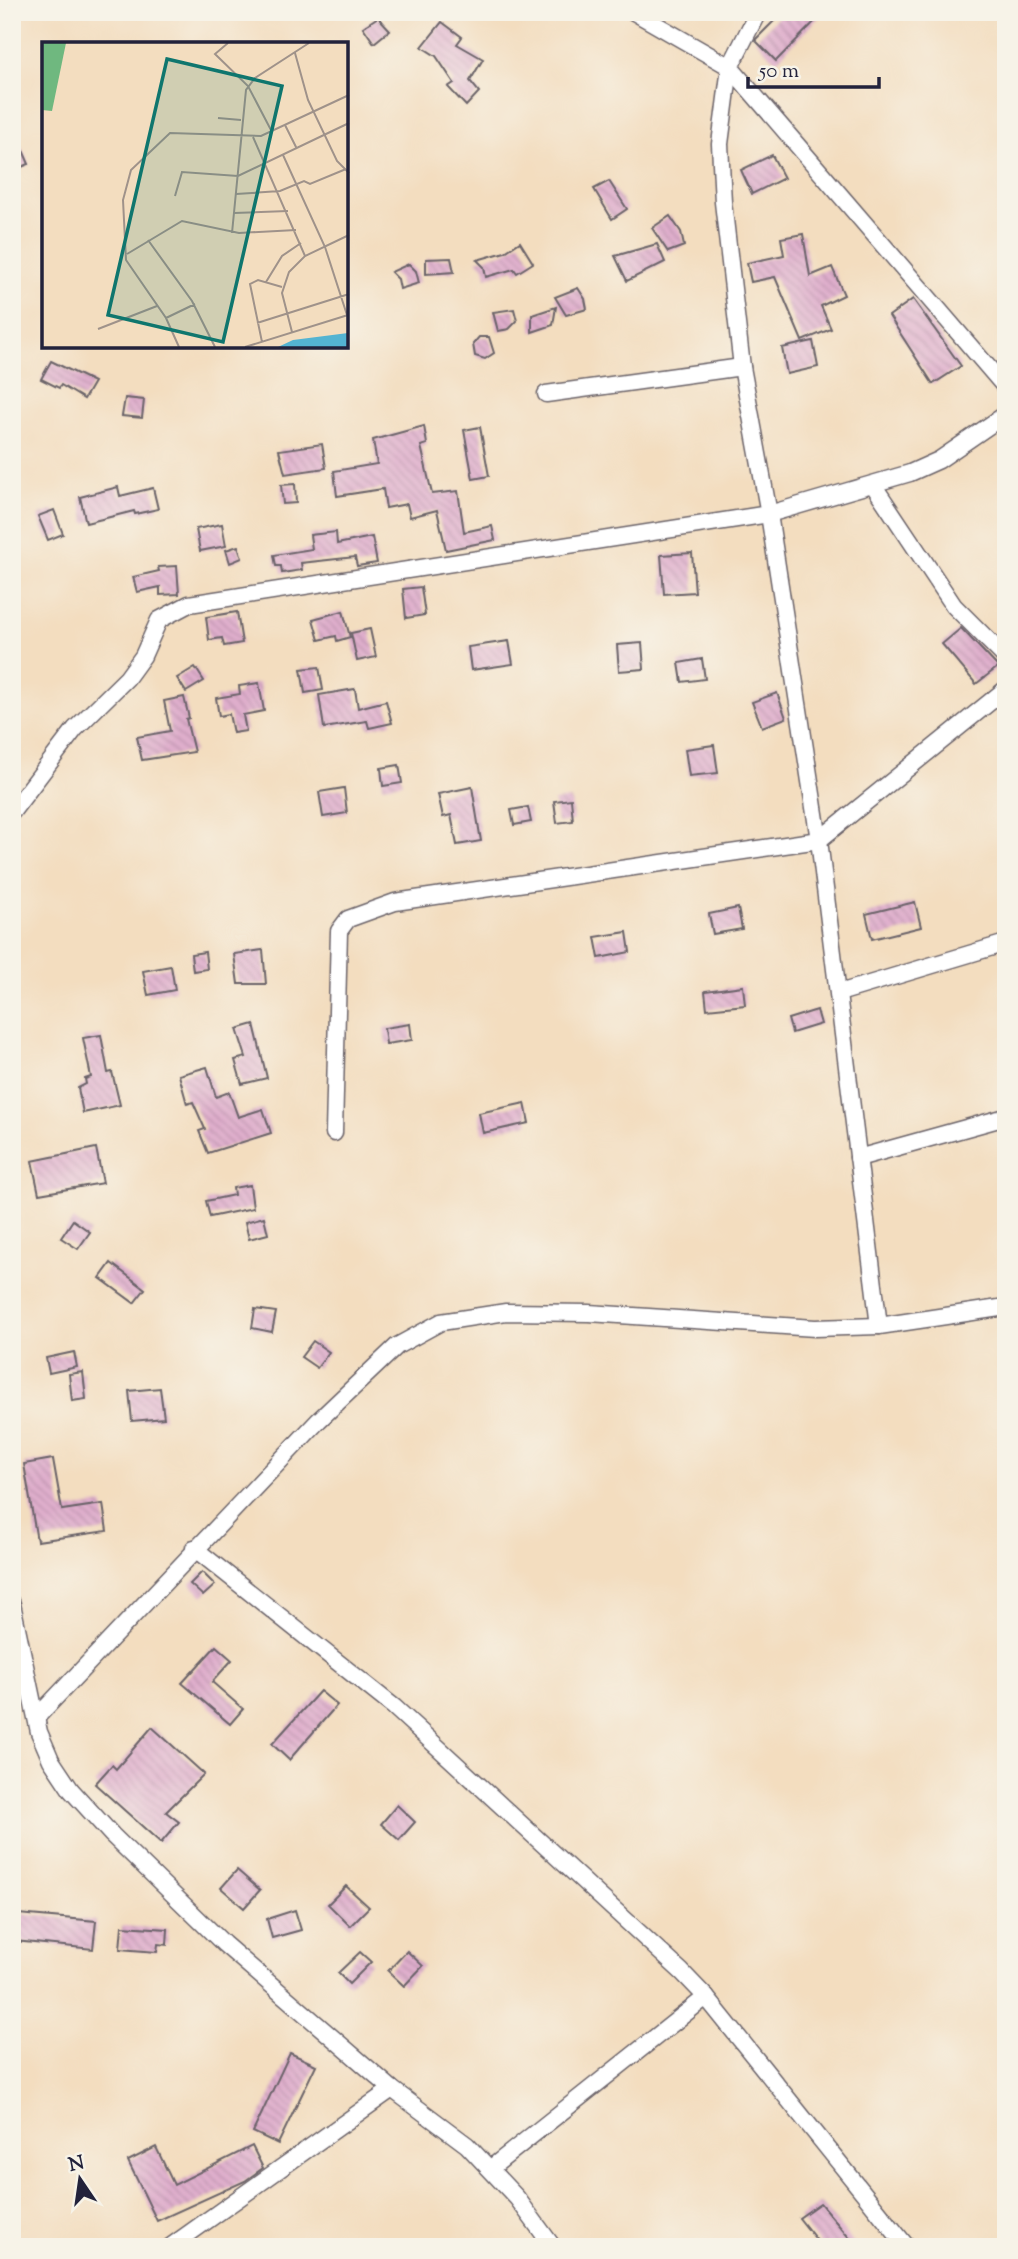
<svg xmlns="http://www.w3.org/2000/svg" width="1018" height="2259" viewBox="0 0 1018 2259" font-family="'Sorts Mill Goudy',serif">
	<defs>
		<pattern id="building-back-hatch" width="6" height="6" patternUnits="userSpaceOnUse" patternTransform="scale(1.75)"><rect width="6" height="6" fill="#dfaecc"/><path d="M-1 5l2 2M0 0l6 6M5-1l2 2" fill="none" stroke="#bf95b0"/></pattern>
	</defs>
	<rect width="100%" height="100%" fill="#f7f3e8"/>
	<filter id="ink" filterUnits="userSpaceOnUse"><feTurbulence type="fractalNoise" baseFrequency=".0143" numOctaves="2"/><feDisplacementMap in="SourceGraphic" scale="14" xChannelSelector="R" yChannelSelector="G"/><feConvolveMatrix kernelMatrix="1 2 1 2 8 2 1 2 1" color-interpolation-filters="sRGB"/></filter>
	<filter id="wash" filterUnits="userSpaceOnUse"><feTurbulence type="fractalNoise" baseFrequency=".00686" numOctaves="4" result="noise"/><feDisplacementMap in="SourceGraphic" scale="28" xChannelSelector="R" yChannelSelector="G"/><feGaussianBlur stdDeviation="1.57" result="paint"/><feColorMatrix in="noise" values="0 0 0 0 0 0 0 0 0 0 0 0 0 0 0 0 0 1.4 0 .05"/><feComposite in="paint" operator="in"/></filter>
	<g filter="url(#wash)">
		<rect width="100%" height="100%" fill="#f3ddbf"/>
		<g id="blocks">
			<g fill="url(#building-back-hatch)">
				<polygon points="783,12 824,12 776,61 755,40"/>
				<polygon points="378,17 390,30 374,43 363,27"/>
				<polygon points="442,22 462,37 457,44 483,59 470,81 479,92 466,106 448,87 454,83 436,56 422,47"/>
				<polygon points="12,125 29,164 12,171"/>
				<polygon points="772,155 784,178 752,194 741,170"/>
				<polygon points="609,181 627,209 612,219 594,189"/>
				<polygon points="670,216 681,232 684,246 668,252 652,228"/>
				<polygon points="803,234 810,276 832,267 844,295 821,306 831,329 802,341 775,277 751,282 747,263 784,255 781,238"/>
				<polygon points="520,242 533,263 517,273 514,269 486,277 484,267 477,260 505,252"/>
				<polygon points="657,244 665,262 627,281 615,256"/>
				<polygon points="451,258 454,272 426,274 426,259"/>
				<polygon points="409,264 416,271 419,283 400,289 398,279 391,272"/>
				<polygon points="578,288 585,299 587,309 566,315 555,297"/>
				<polygon points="913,299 961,366 933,384 889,316"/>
				<polygon points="556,307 553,325 532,332 532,315"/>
				<polygon points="514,309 517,321 509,329 498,331 493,312"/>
				<polygon points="479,337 489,337 494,353 485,359 475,356 473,344"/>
				<polygon points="813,341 818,367 787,374 782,348"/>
				<polygon points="51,361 94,382 84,399 61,385 59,388 41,379"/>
				<polygon points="125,398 144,400 142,418 122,416"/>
				<polygon points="424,426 427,444 421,446 432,494 458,491 464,532 492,526 495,540 446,550 437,510 410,517 407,504 386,508 383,489 337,496 334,471 377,464 373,440"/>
				<polygon points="480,427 489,476 473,479 464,430"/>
				<polygon points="322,444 326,468 285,474 279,450"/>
				<polygon points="295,484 296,503 283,504 281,485"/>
				<polygon points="118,487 120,496 153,488 158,509 135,514 134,511 86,523 80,497"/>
				<polygon points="54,510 63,534 48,540 38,516"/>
				<polygon points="222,524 226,546 200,551 196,529"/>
				<polygon points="336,532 337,544 372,537 377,563 357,566 355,557 301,563 302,570 282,573 281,566 276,566 274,555 312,549 310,535"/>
				<polygon points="238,546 242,558 230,563 226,550"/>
				<polygon points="692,553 695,592 664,594 661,555"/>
				<polygon points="177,566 179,594 160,595 160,587 137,592 133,577 159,571 158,567"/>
				<polygon points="421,587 425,615 406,618 403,589"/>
				<polygon points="343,611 350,637 337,641 336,636 319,640 313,619"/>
				<polygon points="237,612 242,643 224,646 222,638 209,640 206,617"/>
				<polygon points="961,628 998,667 976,684 942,644"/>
				<polygon points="370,629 376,657 357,661 351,633"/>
				<polygon points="509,641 513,664 471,670 468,647"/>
				<polygon points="642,643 644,669 619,671 617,645"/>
				<polygon points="702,659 705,679 682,682 679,663"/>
				<polygon points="195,667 204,681 186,692 177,678"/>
				<polygon points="319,667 323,690 305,693 301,669"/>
				<polygon points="259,683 264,711 243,715 246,731 233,733 229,714 219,716 216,698 240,694 239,686"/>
				<polygon points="355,689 358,708 386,701 392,723 369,728 367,721 324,728 319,695"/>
				<polygon points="777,693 786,718 762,727 752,702"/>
				<polygon points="184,697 189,718 186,719 194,752 142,760 137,737 170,731 164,701"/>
				<polygon points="714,745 718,773 689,776 685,749"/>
				<polygon points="399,765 402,783 383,786 381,768"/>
				<polygon points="472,787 481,841 457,845 451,815 443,817 438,794"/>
				<polygon points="344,788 347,813 323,817 319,792"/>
				<polygon points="571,799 573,821 557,823 554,801"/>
				<polygon points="528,807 531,822 514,825 511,810"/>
				<polygon points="915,902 921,927 872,939 866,914"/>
				<polygon points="738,908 742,929 713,934 709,914"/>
				<polygon points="627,932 630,952 599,958 595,937"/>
				<polygon points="263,950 266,984 238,984 234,954"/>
				<polygon points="205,952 207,969 193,971 191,954"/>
				<polygon points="171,966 175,990 148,995 143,971"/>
				<polygon points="743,986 745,1005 707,1009 705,991"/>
				<polygon points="817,1010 821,1024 792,1033 788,1019"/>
				<polygon points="254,1024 267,1078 242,1084 235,1060 246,1057 237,1029"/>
				<polygon points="410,1024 412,1040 386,1044 384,1028"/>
				<polygon points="101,1035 108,1073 112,1072 120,1105 83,1113 78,1088 86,1084 85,1079 91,1077 83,1038"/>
				<polygon points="207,1067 216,1097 229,1092 238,1117 263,1109 271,1133 208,1153 199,1131 205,1129 193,1102 187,1104 179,1075"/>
				<polygon points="525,1103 529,1123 483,1133 479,1113"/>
				<polygon points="96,1148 103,1183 39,1194 32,1161"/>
				<polygon points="250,1185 253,1208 210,1217 206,1201 234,1195 233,1188"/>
				<polygon points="264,1217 268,1234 249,1239 245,1222"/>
				<polygon points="73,1220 90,1232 78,1249 61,1238"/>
				<polygon points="111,1263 145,1289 134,1303 100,1278"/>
				<polygon points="255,1309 276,1312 272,1332 252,1328"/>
				<polygon points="313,1341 329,1352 317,1368 301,1357"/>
				<polygon points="74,1352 77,1367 49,1373 46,1358"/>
				<polygon points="83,1372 86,1399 72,1401 69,1374"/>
				<polygon points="160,1388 164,1418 132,1421 129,1391"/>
				<polygon points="53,1459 62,1510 103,1504 107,1531 37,1541 24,1464"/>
				<polygon points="202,1572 215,1585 203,1596 190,1584"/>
				<polygon points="216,1646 232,1660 212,1682 243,1709 230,1724 182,1683"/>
				<polygon points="320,1691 337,1705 289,1760 272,1744"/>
				<polygon points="152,1727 204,1774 166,1812 179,1822 161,1843 95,1784 112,1765 116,1769"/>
				<polygon points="397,1805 415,1822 399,1840 381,1824"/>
				<polygon points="237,1870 260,1890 244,1908 221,1888"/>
				<polygon points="346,1886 369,1907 350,1926 328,1904"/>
				<polygon points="295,1910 301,1930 272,1938 267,1919"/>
				<polygon points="18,1914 96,1921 93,1949 15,1941"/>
				<polygon points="122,1926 168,1929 167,1945 158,1944 157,1952 120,1949"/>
				<polygon points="407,1951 423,1966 404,1986 388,1971"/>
				<polygon points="360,1952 371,1962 349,1984 338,1973"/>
				<polygon points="290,2053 316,2065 278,2144 253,2132"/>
				<polygon points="252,2146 263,2168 245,2181 157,2221 128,2161 156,2147 174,2185"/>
				<polygon points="820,2203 857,2247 822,2247 799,2218"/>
			</g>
		</g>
	</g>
	<g filter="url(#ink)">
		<use href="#blocks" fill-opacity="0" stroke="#6b6369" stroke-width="2"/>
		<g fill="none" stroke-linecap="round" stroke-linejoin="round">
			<g stroke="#6b6369" stroke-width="19">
				<g id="street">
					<polyline points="634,12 730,67 1006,388"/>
					<polyline points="758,12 730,67 720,144 723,202 742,367 769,514 819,840 879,1326"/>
					<polyline points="546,394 742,367"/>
					<polyline points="874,486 954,606 1006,658"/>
					<polyline points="12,812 75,729 127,678 143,656 159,620 189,604 769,514 910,473 939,460 1006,414"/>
					<polyline points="839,993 1006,943"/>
					<polyline points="334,1133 339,931 348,919 395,902 819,840 1006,689"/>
					<polyline points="858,1158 1006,1117"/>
					<polyline points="194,1548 394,1707 682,1972 706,1997 907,2247"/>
					<polyline points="12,1604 39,1732 51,1760 71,1790 112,1835 224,1944 392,2089 467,2145 517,2198 553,2247"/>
					<polyline points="37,1717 319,1420 397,1346 441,1322 506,1312 589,1313 815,1328 879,1326 1006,1307"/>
					<polyline points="491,2168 706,1997"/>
					<polyline points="170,2247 392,2089"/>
				</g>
			</g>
			<use href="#street" stroke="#fff" stroke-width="16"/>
		</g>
	</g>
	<g transform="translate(42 42)">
		<rect width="306" height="306" fill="#f3ddbf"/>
		<path d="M0,1H24L10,69L0,68Z" fill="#6fb87f"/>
		<path d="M306,291V305H236L251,298Z" fill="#54b4d2"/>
		<path fill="none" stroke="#9f928a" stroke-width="2" d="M186,1L173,12L206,44L230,90M253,11L266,58L295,119L307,131M176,76L199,78M243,83L255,107M211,95L263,214M241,113L283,205L305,273M194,152L238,149L262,139L268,142L304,127M133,154L140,130L196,134L307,81M192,171L246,169M190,191L204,48L213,36L267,1M106,198L150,259L173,305M85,212L140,179L197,191L254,188M224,240L240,214L259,201M124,276L153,262M215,281L307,252M56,287L115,264M250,290L240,251L247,230L263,214L307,193M220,300L208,242L216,238L240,245M137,305L124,276L84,218L81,158L89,128L128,91L219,94L307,53M203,305L306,273"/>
		<path fill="#0f766e" fill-opacity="0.15" stroke="#0f766e" stroke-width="3.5" d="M125,17L240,44L181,300L66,273Z"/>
		<rect width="306" height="306" fill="none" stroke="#22223b" stroke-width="3.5"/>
	</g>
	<rect width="1018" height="2259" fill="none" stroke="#f7f3e8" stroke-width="42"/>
	<g transform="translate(80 2179) rotate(347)" stroke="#f7f3e8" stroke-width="5" paint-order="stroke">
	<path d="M0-5L12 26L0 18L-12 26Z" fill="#22223b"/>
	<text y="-10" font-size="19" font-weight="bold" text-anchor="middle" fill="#22223b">N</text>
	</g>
	<path d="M748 77v10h131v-10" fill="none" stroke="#22223b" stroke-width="3.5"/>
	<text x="759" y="77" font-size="21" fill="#22223b" stroke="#f7f3e8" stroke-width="5" paint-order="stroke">50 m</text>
</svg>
